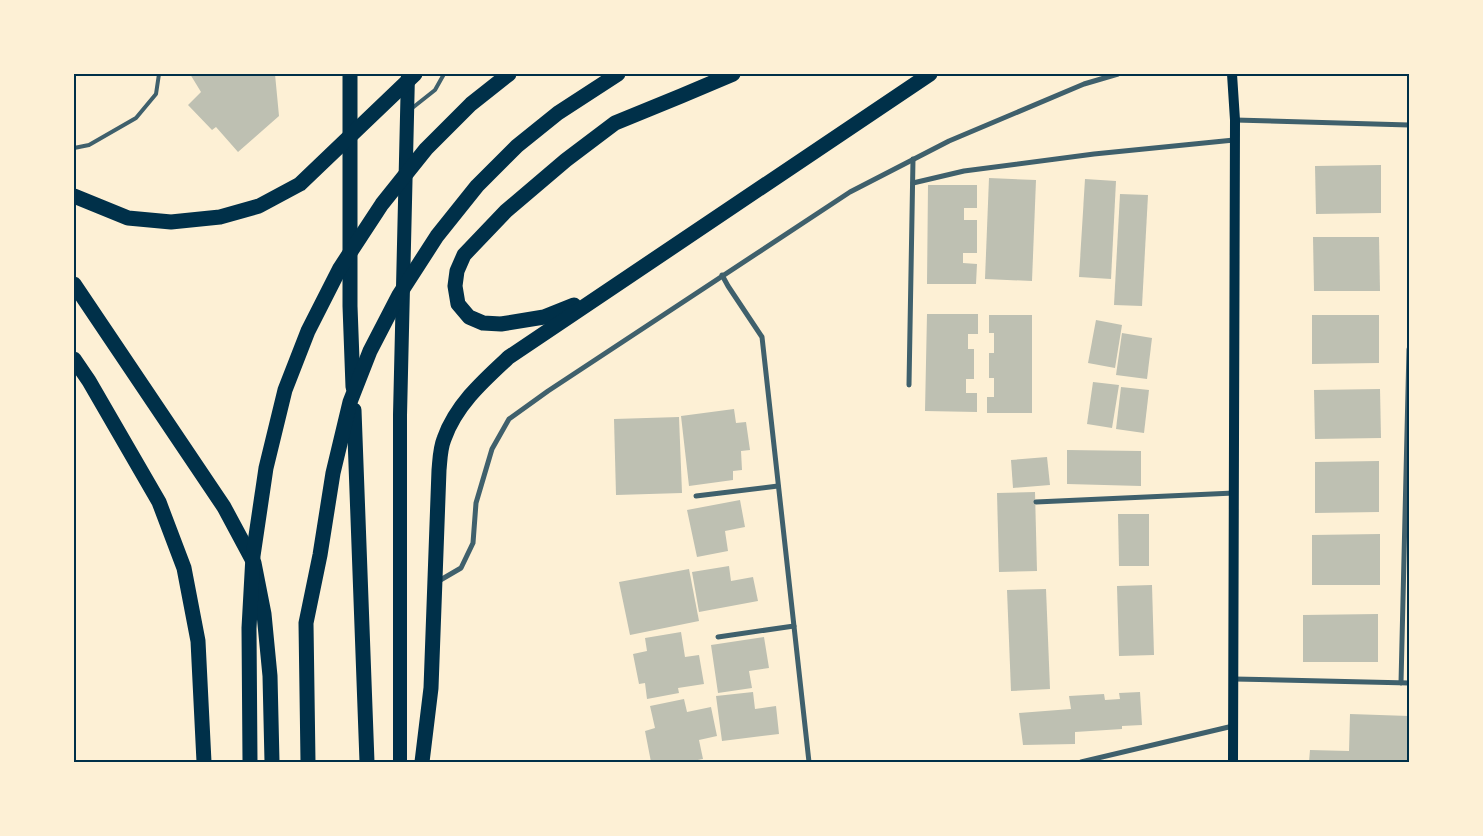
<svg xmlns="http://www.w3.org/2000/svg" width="1483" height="836" viewBox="0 0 1483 836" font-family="Cabin,sans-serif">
	<rect width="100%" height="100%" fill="#fdf0d5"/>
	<g fill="#bec0b2">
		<polygon points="190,74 275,74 279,116 238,152 216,127 212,130 188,105 201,92"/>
		<polygon points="1381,165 1381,213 1316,214 1315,166"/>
		<polygon points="989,178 1036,180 1032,281 985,279"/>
		<polygon points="1085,179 1116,181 1111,279 1079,277"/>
		<polygon points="928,185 977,185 977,208 964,208 964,220 977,220 977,253 963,253 963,263 977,264 976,284 927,284"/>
		<polygon points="1120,194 1148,195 1142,306 1114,305"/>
		<polygon points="1313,237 1379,237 1380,291 1314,291"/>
		<polygon points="927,314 978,314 978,334 968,334 968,349 974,349 974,379 966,379 966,393 977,393 977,412 925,411"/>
		<polygon points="989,315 1032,315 1032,413 987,413 987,397 994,397 994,378 989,378 989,353 994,353 994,333 989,333"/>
		<polygon points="1312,315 1379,315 1379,363 1312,364"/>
		<polygon points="1096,320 1122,325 1115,368 1088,363"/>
		<polygon points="1122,333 1152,338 1147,379 1116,375"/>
		<polygon points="1093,382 1119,385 1112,428 1087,424"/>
		<polygon points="1121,387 1149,390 1144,433 1116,429"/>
		<polygon points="1380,389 1381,438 1315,439 1314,390"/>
		<polygon points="734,409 736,423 746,422 750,450 741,451 742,470 733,471 733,480 689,486 681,416"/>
		<polygon points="679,417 682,493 616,495 614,419"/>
		<polygon points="1067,450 1141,451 1141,486 1067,484"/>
		<polygon points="1047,457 1050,485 1013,488 1011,460"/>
		<polygon points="1379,461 1379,512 1315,513 1315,462"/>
		<polygon points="1035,492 1037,571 999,572 997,493"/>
		<polygon points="740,500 745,527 725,531 728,551 697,557 687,510"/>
		<polygon points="1118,514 1149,514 1149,566 1119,566"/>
		<polygon points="1380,534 1380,585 1312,585 1312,535"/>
		<polygon points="729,566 731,581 753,577 758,601 699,612 692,572"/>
		<polygon points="689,569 699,621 630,635 619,582"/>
		<polygon points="1152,585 1154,655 1119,656 1117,586"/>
		<polygon points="1046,589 1050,689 1011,691 1007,590"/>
		<polygon points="1378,614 1378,662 1303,662 1303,615"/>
		<polygon points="681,632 685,657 699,655 704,684 678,688 679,693 647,699 645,683 639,684 633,654 647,651 645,638"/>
		<polygon points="764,637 769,668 749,671 752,688 718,693 711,645"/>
		<polygon points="753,692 755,709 776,706 779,734 722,741 716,696"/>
		<polygon points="1140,692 1142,725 1122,726 1122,729 1075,732 1075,744 1023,745 1019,713 1071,709 1069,696 1104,694 1105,700 1120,699 1119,693"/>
		<polygon points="684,699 687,712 711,707 717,736 699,740 703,759 687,762 651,762 645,731 655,728 650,706"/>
		<polygon points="1350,714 1409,716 1409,762 1309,762 1310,750 1349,751"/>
	</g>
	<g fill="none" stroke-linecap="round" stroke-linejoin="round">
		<g stroke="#3f606c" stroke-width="4">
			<polyline points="411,109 435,90 444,74"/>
			<polyline points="74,148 89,145 136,118 156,94 159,74"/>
		</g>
		<g stroke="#3f606c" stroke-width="5">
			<polyline points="1235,120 1409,125"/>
			<polyline points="913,183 964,171 1094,154 1234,140"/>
			<polyline points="722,275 728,286 762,337 809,762"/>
			<polyline points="909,385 913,159"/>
			<polyline points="696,496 778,486"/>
			<polyline points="1036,502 1234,493"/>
			<polyline points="437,582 461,568 473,543 476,503 492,449 509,419 548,391 850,192 949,141 1084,84 1118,74"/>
			<polyline points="718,637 794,626"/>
			<polyline points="1234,679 1409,683"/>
			<polyline points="1401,683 1409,349"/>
			<polyline points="1081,762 1233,726"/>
		</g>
		<polyline stroke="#003049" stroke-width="10" points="1232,74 1235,120 1233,762"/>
		<polyline stroke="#003049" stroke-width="14" points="400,762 400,415 408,74"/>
		<g stroke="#003049" stroke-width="15">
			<polyline points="350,74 350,306 353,387"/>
			<polyline points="74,196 128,218 171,222 220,217 259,206 300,184 415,74"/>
			<polyline points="74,284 224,507 254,563 264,614 270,676 272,762"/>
			<polyline points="574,305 544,317 501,324 483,323 469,317 458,304 455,286 457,271 464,255 506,211 566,160 615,123 681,96 733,74"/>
			<polyline points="74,359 89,381 159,502 184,568 198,641 204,762"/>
			<polyline points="354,410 367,762"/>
			<polyline points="250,762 249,628 253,556 266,468 285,390 308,331 340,268 382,204 426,149 471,104 509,74"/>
			<polyline points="308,762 306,623 320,555 333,473 350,402 370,351 399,295 437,236 477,186 517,146 558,113 618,74"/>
			<path d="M422,762L431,688L439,470C440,460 440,449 444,439C456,405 483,381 509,357L930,74"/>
		</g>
	</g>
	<rect width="1483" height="836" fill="none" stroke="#fdf0d5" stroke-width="150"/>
	<rect x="75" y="75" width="1333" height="686" fill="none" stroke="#003049" stroke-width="2"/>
</svg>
